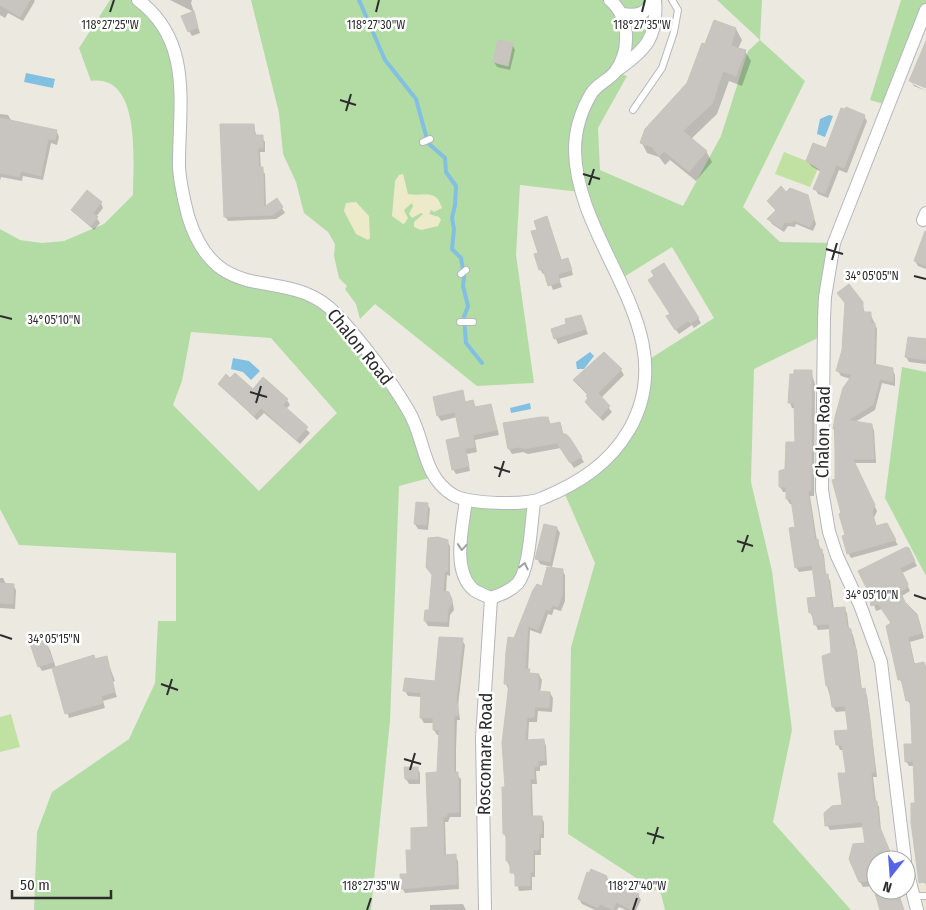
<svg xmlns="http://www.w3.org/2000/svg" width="926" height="910" viewBox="0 0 926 910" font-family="'Fira Sans Condensed',sans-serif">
	<rect width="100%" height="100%" fill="#ece9e1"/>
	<polygon fill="#ece6d3" points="926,884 926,910 917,910 910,887"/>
	<g fill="#b3dca5" fill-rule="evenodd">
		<path d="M110,0H138L174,50L183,195L215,264L316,297L398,395L433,477L399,486L390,721L371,910H34L37,832L52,792L129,739L155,683L158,621H176V553L19,545L0,509V229L20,240L42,243L64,241L104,224L133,195C133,163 142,74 91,81L79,48ZM191,332L271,338L337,413L259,491L173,405L182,381Z"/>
		<polygon points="251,0 655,0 656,23 616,72 627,76 598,128 600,170 683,206 721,136 748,51 760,40 717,0 762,0 760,40 805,81 743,207 780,242 834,243 824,335 754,369 751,482 772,571 792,730 773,822 851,910 665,910 661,894 568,834 571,647 595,563 563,490 625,436 645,362 714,318 672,247 619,280 580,192 520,185 516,255 534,383 477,386 375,304 360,319 356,304 345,289 347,286 339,278 334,256 335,244 328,232 304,213 296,182 283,154 279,113"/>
		<polygon points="901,0 926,0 926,10 887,105 870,100"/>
		<polygon points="902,367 926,372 926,576 885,498"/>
		<polygon points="466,500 534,503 519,582 491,598 464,576"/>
	</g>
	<g fill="#edeac9">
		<path d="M403,174L408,194C425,197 436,188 442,208L434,212L431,210L429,214L439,217L441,220L438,226L421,230L414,227V222L423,214L421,213L412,218L409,214L413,206L412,203L404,210L408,218L405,223L403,224L392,216L395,181L399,175Z"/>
		<polygon points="356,202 369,216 370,238 368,240 356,234 344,211 346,203"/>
	</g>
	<g fill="#c1e1a2">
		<polygon points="784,152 819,166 810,187 775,174"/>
		<polygon points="11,714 20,747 0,752 0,717"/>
	</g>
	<g fill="#82c0e1">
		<polygon points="26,73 55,79 53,88 24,82"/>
		<polygon points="829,115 833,116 825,137 817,134 820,119"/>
		<polygon points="590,352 594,356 584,369 577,369 576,362"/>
		<polygon points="233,358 249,361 260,371 251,380 243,372 231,369"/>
		<polygon points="530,403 531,409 511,413 510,408"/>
	</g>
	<g fill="#0003">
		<polygon points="0,0 34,0 35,1 23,21 8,13 5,18 0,15"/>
		<polygon points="170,0 192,0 191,3 194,12"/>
		<polygon points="193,12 200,33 192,36 189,31"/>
		<polygon points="715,21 736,29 742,40 738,49 745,51 751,61 742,86 729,81 717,114 691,139 706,151 712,162 696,181 670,160 665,165 659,157 647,153 642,143 688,83"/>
		<polygon points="512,44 515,50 510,70 497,67 494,62"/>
		<polygon points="926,48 926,86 913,81 913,84 926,91 914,86 911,81"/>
		<polygon points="0,114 8,115 11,120 57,132 59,137 57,145 51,143 43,180 23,176 22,181 1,177 0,181"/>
		<polygon points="864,116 867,121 847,173 839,170 828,198 818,194 815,189 821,172 811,166 808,161 826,149"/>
		<polygon points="253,125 257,137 262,137 265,142 265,152 260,152 261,169 265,174 266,207 277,200 285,213 276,219 228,221 225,216"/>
		<polygon points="786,194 807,196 816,224 813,231 796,224 795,227 788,226 784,232 772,224 769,219 776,211 768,202"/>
		<polygon points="101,203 103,208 96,217 100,223 94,230 72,211"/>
		<polygon points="547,218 562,261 570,264 573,275 559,279 562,287 553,290 546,273 543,274 540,269 539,231"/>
		<polygon points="926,248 926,269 918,266 915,261"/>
		<polygon points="838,293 862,303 865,313 870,313 877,329 876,365 892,369 895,375 895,386 882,383 875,410 855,422 871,425 874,430 876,463 854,463 877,511 874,518 877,527 886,525 898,545 851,558 848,553 836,480 834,428 844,388 851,379 841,376 838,371 843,350 846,304"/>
		<polygon points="671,314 698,318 701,323 694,328 692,325 679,334 670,322"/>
		<polygon points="581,316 588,334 558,344 552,330 568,325"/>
		<polygon points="909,338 926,339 926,364 909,362 906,357"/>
		<polygon points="621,370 624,375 601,398 612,412 603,421 589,407 586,402 589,399 588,396 575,380"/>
		<polygon points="811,372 815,384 814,496 810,496 817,541 824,555 826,575 830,580 834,610 844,608 847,613 849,629 853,635 857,651 862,690 867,695 877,777 873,777 876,802 879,807 881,831 893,860 876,860 876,890 898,890 904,910 881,910 874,886 863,887 860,882 851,859 866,844 864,827 830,830 827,825 843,806 847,774 844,750 840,750 838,745 836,732 850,731 847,711 836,712 833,707 827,686 832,654 831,629 818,630 810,612 817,598 814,570 799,572 796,567 797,528 793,504 790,504 787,499 787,492 783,492 780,487 796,443 795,408 792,408 790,403"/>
		<polygon points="219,384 287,400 290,405 286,409 310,433 300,444 264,413 257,420"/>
		<polygon points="462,392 466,403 473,402 476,409 491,405 499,435 475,440 477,452 467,454 470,471 456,474 453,469 462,438 457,417 441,421 438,416"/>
		<polygon points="547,418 551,425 560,423 564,436 569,439 584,462 574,468 561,448 528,454 523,452 512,454 509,449"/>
		<polygon points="427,504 430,509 428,530 418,529 415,524"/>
		<polygon points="557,528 560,533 552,567 540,564 537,558"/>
		<polygon points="447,541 450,546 450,576 447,575 446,593 449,593 452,598 454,610 450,615 449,627 428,626 425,621 430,612 433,575"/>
		<polygon points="908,549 917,566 902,573 910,591 902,596 905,604 919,620 924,638 910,642 915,665 924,663 926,667 926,885 923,880 915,766 909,766 906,761 914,745 911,705 907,700 903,684 899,679 892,623 882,609 876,611 868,588"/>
		<polygon points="562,570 565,575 565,601 561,611 554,609 552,615 548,614 541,634 530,630 528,671 531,674 539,675 542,680 540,693 550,693 553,698 552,712 538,711 537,722 529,722 528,741 544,741 546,746 547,765 540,766 540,771 536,771 537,784 532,784 533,817 541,817 544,822 544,838 541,838 541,855 535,855 535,877 532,877 532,890 519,891 516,878 507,861 507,839 504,834 508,689 506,684 515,639 543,588"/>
		<polygon points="0,578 3,578 6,584 13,585 16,590 15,609 0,608"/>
		<polygon points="42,635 50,650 56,668 106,657 115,681 112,682 117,697 103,701 105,708 69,718 53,668 42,671 39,666"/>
		<polygon points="462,640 465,645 458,706 460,720 457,720 456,750 456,774 461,779 461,817 450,817 448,822 445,822 446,856 455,856 458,861 459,889 405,893 402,888 408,876 413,851 429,829 438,774 440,735 437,735 434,730 434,723 424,723 421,718 422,697 408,696 405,691 436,682"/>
		<polygon points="417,768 420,773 420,784 409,784 406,779"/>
		<polygon points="607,877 609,882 638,895 641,900 636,910 626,910 619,907 617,910 595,910 582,904 579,899"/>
		<polygon points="463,904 466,910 430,910 430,905"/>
	</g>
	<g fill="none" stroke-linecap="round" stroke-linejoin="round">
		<polyline stroke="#82c0e1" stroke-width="4" points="359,0 385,60 416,99 428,143 445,158 446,172 456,186 455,205 452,218 454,229 452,249 461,258 464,276 463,286 468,306 464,317 466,343 482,363"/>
	</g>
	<g fill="#c8c5c0" stroke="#c8c4bb">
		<polygon points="0,0 30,0 20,17 0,5"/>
		<polygon points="194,11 198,27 188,32 181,16"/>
		<polygon points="714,20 736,28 731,46 746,50 736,76 723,71 712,104 683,131 707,151 689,172 664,151 659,156 652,147 640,143 645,129 687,83 702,43 705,44"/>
		<polygon points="498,40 513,43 508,66 493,62"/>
		<polygon points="926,41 926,88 909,81"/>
		<polygon points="846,107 865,115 844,168 836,165 825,194 813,189 821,170 806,161 813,143 826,148 841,108 845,109"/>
		<polygon points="0,118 57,130 55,140 48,139 41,176 21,171 19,177 0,173"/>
		<polygon points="220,124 254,124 255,135 263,135 263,148 258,148 259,167 263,167 264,207 277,198 283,207 273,215 224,217"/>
		<polygon points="781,186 786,192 790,188 808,195 814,218 810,227 793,220 792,223 785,222 781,228 767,219 776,210 767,201"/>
		<polygon points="87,190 102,202 93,213 98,217 91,226 71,210"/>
		<polygon points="547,216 561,260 568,258 572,270 558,274 560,282 548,286 543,269 539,270 534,254 538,253 531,231 537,230 534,221"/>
		<polygon points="925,231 926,232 926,266 914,261"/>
		<polygon points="664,263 699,318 690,323 688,321 675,330 666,316 670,314 648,280 654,276 651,271"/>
		<polygon points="849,284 863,302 863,312 871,312 871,323 875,323 874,364 893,368 893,382 880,379 873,405 848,420 872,424 874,459 853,459 875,505 872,512 876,526 887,523 896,540 847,554 842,536 845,535 839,514 841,513 832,480 835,479 835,428 833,429 835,417 843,388 852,375 836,371 842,350 845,303 837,293"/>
		<polygon points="581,315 586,329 554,339 551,329 566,324 565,319"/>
		<polygon points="908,337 926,339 926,360 905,357"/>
		<polygon points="604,352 622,369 598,393 610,406 600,417 585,402 588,398 586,396 588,395 573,380"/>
		<polygon points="794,370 812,370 811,491 808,491 815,540 818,539 819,549 822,549 825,574 828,574 832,608 845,607 847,627 851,629 853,645 855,645 861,689 865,688 870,720 875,772 871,773 874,801 877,801 879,825 891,854 890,860 876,860 876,880 859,882 849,859 853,844 865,843 862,822 825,826 824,813 832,806 842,805 838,773 846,773 842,745 836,745 834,731 848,730 845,706 832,707 829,686 826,686 822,656 831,653 829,624 814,625 812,612 809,613 807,598 816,597 812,565 795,568 789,528 795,527 791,499 786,499 786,487 779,487 779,471 785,469 786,442 795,442 794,403 788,403 790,374 794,374"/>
		<polygon points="235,373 253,389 263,377 288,399 283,405 308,427 296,440 261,408 254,416 218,384 226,374 230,378"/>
		<polygon points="463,390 465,402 473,400 475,407 491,404 497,430 473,435 475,447 465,449 469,466 452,470 446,440 460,437 455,412 437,416 433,397"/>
		<polygon points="541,417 548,417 550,424 560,422 563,434 566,434 570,438 582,457 570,463 557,443 524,449 520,447 508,449 503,423"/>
		<polygon points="416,502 428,503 426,525 414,524"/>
		<polygon points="544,524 557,527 550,562 535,559"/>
		<polygon points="438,537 448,540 448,571 445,571 443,591 449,592 452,603 448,610 447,622 424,621 425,610 429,610 432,575 426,567 428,538"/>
		<polygon points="906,547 909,548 915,561 900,568 908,584 907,588 900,591 905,602 917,614 922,633 908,637 914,664 924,662 926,669 926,882 919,883 911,822 911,803 915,803 913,761 905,762 904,744 912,744 910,700 906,701 901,679 898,680 886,626 891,623 878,604 871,606 867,589 858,571"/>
		<polygon points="547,567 563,569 562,595 558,607 552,605 550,611 546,609 538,630 528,626 525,669 530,669 529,673 539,674 538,691 550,692 549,708 535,707 534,717 527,718 525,740 544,739 545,760 538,761 538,766 534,766 534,779 530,779 531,816 542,816 542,833 539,833 539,850 533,850 533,872 530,872 530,886 515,886 515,873 510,873 510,861 506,861 506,834 503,834 502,787 505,787 502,743 509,684 504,684 506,652 508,637 514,638 533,590 537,584 542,586"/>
		<polygon points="0,583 14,584 13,604 0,603"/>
		<polygon points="42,634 53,662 38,667 28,638"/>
		<polygon points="439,637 463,638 456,703 458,703 458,716 454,715 454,772 458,772 459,812 448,813 446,817 443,817 444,855 456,854 457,884 401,889 400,874 407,874 406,850 411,850 411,828 428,827 426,773 437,772 439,730 433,730 433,718 420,718 421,693 403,691 405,678 435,681"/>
		<polygon points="94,655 95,659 107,656 115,692 101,696 103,703 65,714 52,668"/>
		<polygon points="404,767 418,767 418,779 405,779"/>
		<polygon points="591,869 607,876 606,879 639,894 632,910 616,902 613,910 600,904 598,908 578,899 587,872 589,873"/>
		<polygon points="874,890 897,890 904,910 880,910"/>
	</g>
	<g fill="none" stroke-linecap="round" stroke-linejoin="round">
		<g stroke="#b5b6bf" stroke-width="8">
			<g id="service">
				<polyline points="633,110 662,68 674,32 678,10 672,0"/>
				<polyline points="423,142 430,139"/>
				<polyline points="461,274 466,270"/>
				<polyline points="460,322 473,322"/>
				<polyline points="913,896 926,896"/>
			</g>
		</g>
		<g stroke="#b5b6bf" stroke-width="14">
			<g id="minor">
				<path d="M138,0C193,41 179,104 179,164C179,181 184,199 188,216C218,314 288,261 337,315C361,341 390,379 408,410C426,439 421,475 453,495C469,504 526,506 543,498C579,483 609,464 629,430C686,331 576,247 575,150C575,130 581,111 591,94C597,84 609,80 615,72C631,51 630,17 610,0"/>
				<path d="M622,14C637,16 646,15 652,0"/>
				<path d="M617,70C646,50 658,37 655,0"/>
				<polyline points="923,220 926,213"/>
				<path d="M466,500C463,526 451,571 474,590C479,593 486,596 491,598C501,594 511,591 518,583C530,568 531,522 534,503"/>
				<polyline points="905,860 881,662 860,605 837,556 829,532 822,490 824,319 825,297 834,243 926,10"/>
				<polyline points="906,866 917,910"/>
				<polyline points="485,910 482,738 491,598"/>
			</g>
		</g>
		<use href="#service" stroke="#fff" stroke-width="6"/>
		<use href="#minor" stroke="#fff" stroke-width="12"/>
	</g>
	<defs><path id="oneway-chevron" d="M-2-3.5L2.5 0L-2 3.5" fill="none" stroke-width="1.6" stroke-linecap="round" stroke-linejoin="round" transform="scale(1.25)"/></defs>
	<g stroke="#a0a0a0">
		<use href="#oneway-chevron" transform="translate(462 547) rotate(95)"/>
		<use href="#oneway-chevron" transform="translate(524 566) rotate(-77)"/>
	</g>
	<path fill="none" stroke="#2d2d2d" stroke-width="2" d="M110,12L114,0M376,12L379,0M642,12L645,0M340,100L356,105M346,111L351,94M583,174L600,179M589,185L594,169M826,249L843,254M832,260L837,243M914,276L926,279M0,316L12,319M250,392L267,397M256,403L261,386M494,467L510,472M499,477L504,461M737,541L753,546M742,552L748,535M914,595L926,599M0,635L12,639M161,684L178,690M167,695L172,679M404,759L421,764M410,770L415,753M647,833L664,838M653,844L658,827M367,910L371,898M633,910L637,898"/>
	<g text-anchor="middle" stroke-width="5" stroke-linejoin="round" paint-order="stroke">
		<g font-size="18" fill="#2d2d2d" stroke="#fff">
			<text transform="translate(360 347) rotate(51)" y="6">Chalon Road</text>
			<text transform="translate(823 432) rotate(-89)" y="6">Chalon Road</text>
			<text transform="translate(485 754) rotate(-89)" y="6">Roscomare Road</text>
		</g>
	</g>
	<g font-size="12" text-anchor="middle" fill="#2d2d2d" stroke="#fff" stroke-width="5" stroke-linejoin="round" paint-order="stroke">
		<text x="110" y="29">118°27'25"W</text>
		<text x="376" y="29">118°27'30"W</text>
		<text x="642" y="29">118°27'35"W</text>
		<text x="872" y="280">34°05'05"N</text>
		<text x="54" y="324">34°05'10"N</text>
		<text x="872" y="599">34°05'10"N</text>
		<text x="54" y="643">34°05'15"N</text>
		<text x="371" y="890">118°27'35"W</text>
		<text x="637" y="890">118°27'40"W</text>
	</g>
	<g transform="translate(891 875) rotate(197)"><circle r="24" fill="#ffffff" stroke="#ababab"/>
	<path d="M0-4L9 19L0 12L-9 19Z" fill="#5765e4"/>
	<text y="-8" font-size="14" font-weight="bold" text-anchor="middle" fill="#2d2d2d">N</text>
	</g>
	<path d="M12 890v8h99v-8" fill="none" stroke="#2d2d2d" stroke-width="2.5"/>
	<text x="20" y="890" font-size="15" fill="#2d2d2d" stroke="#ffffff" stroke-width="4" paint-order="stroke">50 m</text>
</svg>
